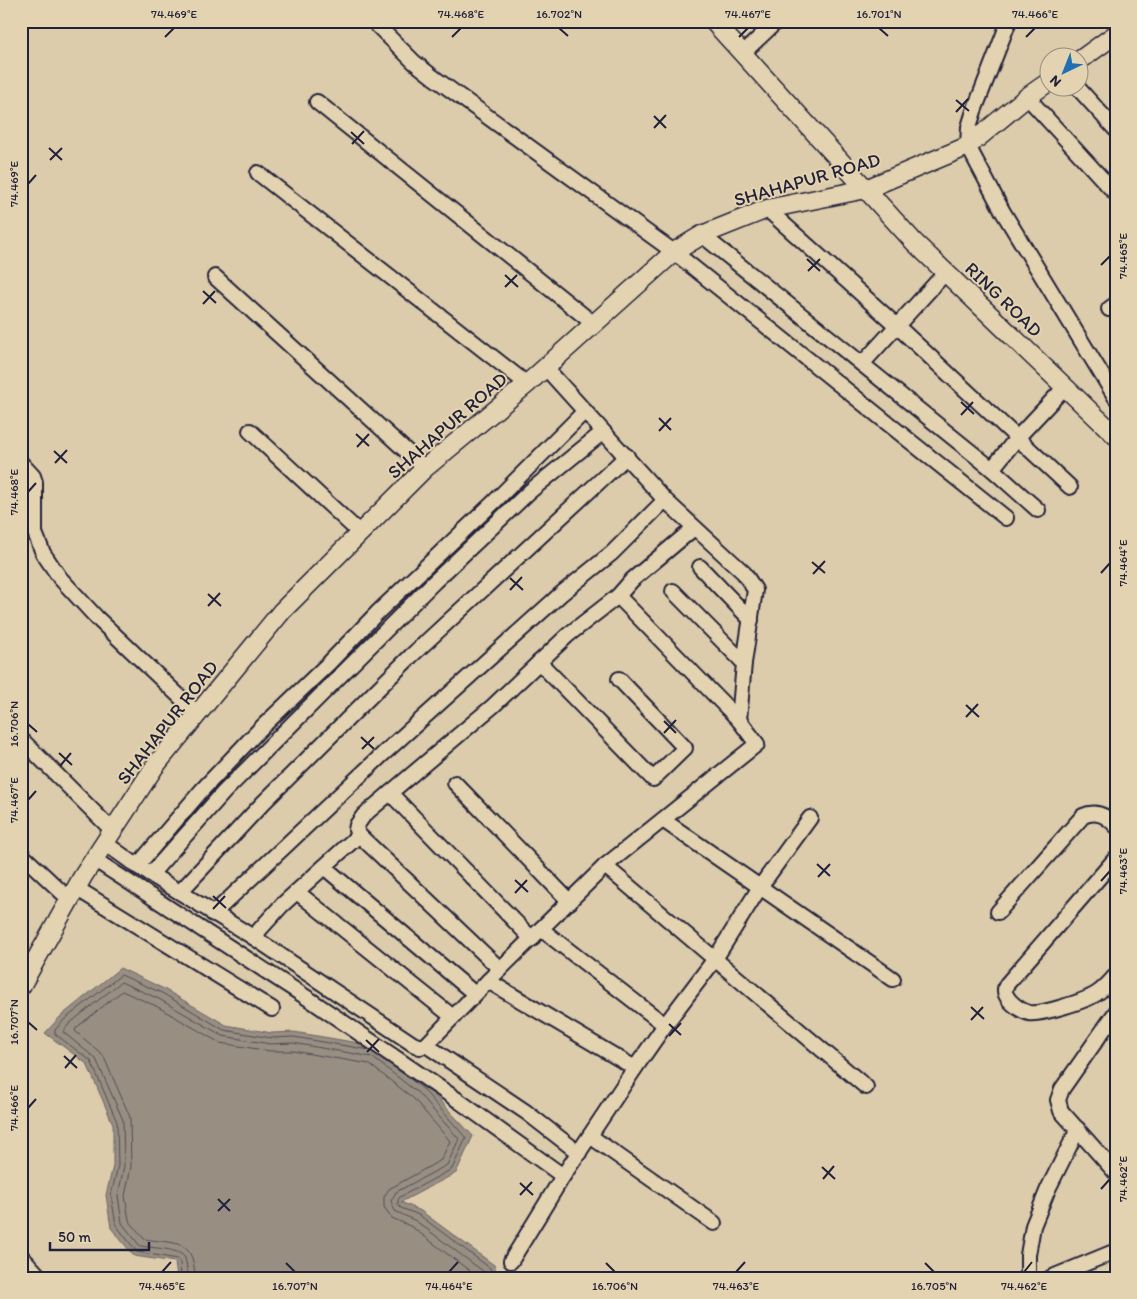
<svg xmlns="http://www.w3.org/2000/svg" width="1137" height="1299" viewBox="0 0 1137 1299" font-family="Itim,sans-serif">
	<rect width="100%" height="100%" fill="#dcccab"/>
	<filter id="ink" filterUnits="userSpaceOnUse"><feTurbulence type="fractalNoise" baseFrequency=".02" numOctaves="2"/><feDisplacementMap in="SourceGraphic" scale="10" xChannelSelector="R" yChannelSelector="G"/><feConvolveMatrix kernelMatrix="1 2 1 2 8 2 1 2 1" color-interpolation-filters="sRGB"/></filter>
	<g filter="url(#ink)">
		<polygon fill="#988e82" stroke="#696366" points="120,968 164,989 226,1025 272,1033 294,1032 376,1046 425,1085 473,1136 456,1173 401,1202 421,1211 494,1265 499,1278 177,1278 175,1262 134,1256 111,1228 106,1195 113,1166 113,1124 87,1064 45,1033 61,1016"/>
		<g fill="none" stroke-linecap="round" stroke-linejoin="round">
			<g stroke="#514d57" stroke-width="1">
				<polyline points="397,1069 422,1088 466,1138 452,1169 400,1197 398,1200 398,1205 401,1208 419,1215 490,1268 494,1278"/>
				<polyline points="181,1278 180,1262 178,1259 137,1252 116,1225 111,1195 118,1166 117,1122 91,1061 55,1034 55,1030 65,1019 121,975 162,993 224,1030 271,1038 294,1037 370,1050"/>
				<path d="M188,1278C187,1272 187,1264 185,1258C180,1248 151,1248 140,1246L122,1223L118,1196L124,1166L123,1120L96,1059L63,1032L69,1024L121,982L159,999L223,1036L270,1044L293,1043L372,1057L418,1093L459,1139L447,1165L396,1192L391,1201L395,1211L416,1221L484,1272L487,1278"/>
				<path d="M195,1278C194,1238 176,1244 144,1239L129,1220L125,1196L131,1167L130,1117L103,1055L75,1031L76,1028L122,991L156,1006L220,1043L270,1051H293L369,1064L413,1098L450,1141L441,1160L389,1189L384,1197V1207L392,1218L412,1227L479,1278"/>
			</g>
			<g stroke="#22223b" stroke-width="18">
				<g id="minor">
					<polyline points="373,21 414,62 433,77 674,252 1006,518"/>
					<polyline points="1009,21 974,111 969,127 968,146 1003,212 1116,398"/>
					<polyline points="743,53 777,21"/>
					<polyline points="1078,88 1116,130"/>
					<polyline points="1027,97 1116,194"/>
					<polyline points="317,102 594,324"/>
					<polyline points="258,173 527,384"/>
					<polyline points="767,209 897,326 1070,487"/>
					<polyline points="702,235 992,469 1038,510"/>
					<polyline points="215,277 425,468"/>
					<polyline points="1109,309 1116,304"/>
					<polyline points="862,364 946,272"/>
					<polyline points="250,431 360,533"/>
					<polyline points="21,463 33,476 35,482 35,533 43,553 60,578 97,618 198,714"/>
					<polyline points="992,469 1017,438 1065,387"/>
					<polyline points="700,567 751,620"/>
					<polyline points="673,591 744,663"/>
					<polyline points="618,596 739,720"/>
					<polyline points="539,662 653,779 685,748 619,679"/>
					<polyline points="21,739 113,831"/>
					<polyline points="455,783 570,902"/>
					<polyline points="390,793 532,939"/>
					<polyline points="663,820 893,979"/>
					<polyline points="105,843 137,866 253,937 413,1044 420,1047 426,1045 488,981 605,866 757,744 739,720 744,663 755,590 744,573 665,500 545,367"/>
					<polyline points="21,854 69,899"/>
					<path d="M1116,858L1007,984C1003,990 1005,995 1010,1001C1015,1006 1022,1011 1029,1013C1041,1015 1085,1001 1096,994C1104,989 1110,982 1116,975"/>
					<polyline points="95,860 312,1001 459,1101 563,1176"/>
					<polyline points="137,866 202,790 260,729 329,663 378,612 494,502 585,411"/>
					<polyline points="605,866 866,1087"/>
					<polyline points="324,867 475,994"/>
					<polyline points="151,874 224,792 434,582 529,492 603,432"/>
					<polyline points="76,888 272,1009"/>
					<polyline points="180,892 263,803 411,656 627,456"/>
					<polyline points="297,892 453,1017"/>
					<path d="M998,912L1083,816C1096,810 1106,815 1116,826"/>
					<polyline points="213,914 383,754 561,594 612,553 665,500"/>
					<polyline points="541,929 665,1025"/>
					<polyline points="253,937 282,905 359,835"/>
					<polyline points="500,969 359,835 356,830 357,825 364,815 493,706 568,635 618,596 632,580 694,528"/>
					<polyline points="488,981 635,1068"/>
					<polyline points="1116,1012 1062,1089 1058,1100 1061,1111 1116,1173"/>
					<polyline points="426,1045 526,1112 579,1153"/>
					<polyline points="590,1136 714,1223"/>
					<polyline points="21,1256 41,1278"/>
					<polyline points="511,1261 563,1176 635,1068 665,1025 715,959 760,887 810,818"/>
					<polyline points="1028,1278 1028,1255 1033,1226 1048,1189 1078,1129"/>
					<polyline points="1050,1278 1116,1251"/>
				</g>
			</g>
			<g stroke="#22223b" stroke-width="21">
				<g id="major">
					<polyline points="713,21 914,242 1116,436"/>
					<polyline points="1080,60 1116,34"/>
					<polyline points="21,986 83,876 155,766 282,611 425,468 527,384 674,252 702,235 767,209 866,189 968,146 1027,97 1050,81"/>
				</g>
			</g>
			<use href="#minor" stroke="#e4d3b0" stroke-width="14"/>
			<use href="#major" stroke="#e4d3b0" stroke-width="18"/>
		</g>
	</g>
	<path fill="none" stroke="#22223b" stroke-width="2" d="M559,28L568,36M879,28L888,36M165,37L174,28M452,37L461,28M739,37L748,28M1026,37L1035,28M956,100L969,111M956,112L968,99M654,116L666,128M654,128L666,115M351,132L364,144M352,144L364,131M49,148L62,160M50,160L62,148M28,184L36,175M807,259L820,271M1101,265L1110,256M808,271L820,259M505,275L518,287M505,287L517,275M203,291L216,303M203,304L215,291M961,402L974,414M961,415L973,402M659,418L671,430M659,431L671,418M356,434L369,446M357,447L369,434M54,451L67,463M55,463L67,450M28,492L36,483M812,562L825,573M1101,573L1110,563M813,574L825,561M510,578L523,590M510,590L522,577M208,594L221,606M208,606L220,593M966,705L979,717M966,717L978,704M664,721L676,733M28,724L37,732M664,733L676,720M361,737L374,749M362,749L374,737M59,753L72,765M60,766L71,753M28,800L36,791M817,864L830,876M818,877L830,864M515,880L528,892M1101,881L1110,871M515,893L527,880M213,896L226,908M213,909L225,896M971,1007L984,1019M971,1020L983,1007M28,1022L37,1030M669,1024L681,1035M669,1036L681,1023M366,1040L379,1052M367,1052L379,1039M64,1056L77,1068M65,1068L76,1055M28,1108L36,1099M822,1167L835,1179M823,1179L834,1166M520,1183L533,1195M1101,1189L1110,1179M520,1195L532,1182M218,1199L230,1211M218,1211L230,1199M286,1263L295,1272M606,1263L615,1272M925,1263L934,1272M162,1272L171,1262M449,1272L458,1262M736,1272L745,1262M1024,1272L1032,1262"/>
	<g text-anchor="middle" stroke-width="4" stroke-linejoin="round" paint-order="stroke">
		<g font-size="19" fill="#22223b" stroke="#e4d3b0">
			<text transform="translate(807 179) rotate(-16)" y="7">SHAHAPUR ROAD</text>
			<text transform="translate(1004 299) rotate(44)" y="7">RING ROAD</text>
			<text transform="translate(447 425) rotate(-41)" y="7">SHAHAPUR ROAD</text>
			<text transform="translate(167 722) rotate(-52)" y="7">SHAHAPUR ROAD</text>
		</g>
	</g>
	<rect width="1137" height="1299" fill="none" stroke="#e4d3b0" stroke-width="55"/>
	<g transform="translate(1064 72) rotate(223)"><circle r="24" fill="#e4d3b0" stroke="#968c81"/>
	<path d="M0-4L9 19L0 12L-9 19Z" fill="#1f6fb2"/>
	<text y="-8" font-size="14" font-weight="bold" text-anchor="middle" fill="#22223b">N</text>
	</g>
	<path d="M50 1242v8h99v-8" fill="none" stroke="#22223b" stroke-width="2.5"/>
	<text x="58" y="1242" font-size="15" fill="#22223b" stroke="#e4d3b0" stroke-width="4" paint-order="stroke">50 m</text>
	<rect x="28" y="28" width="1082" height="1244" fill="none" stroke="#22223b" stroke-width="2"/>
	<g font-size="12" text-anchor="middle" fill="#22223b">
		<text x="174" y="18">74.469°E</text>
		<text x="461" y="18">74.468°E</text>
		<text x="559" y="18">16.702°N</text>
		<text x="748" y="18">74.467°E</text>
		<text x="879" y="18">16.701°N</text>
		<text x="1035" y="18">74.466°E</text>
		<text transform="translate(14 184) rotate(-90)" y="4">74.469°E</text>
		<text transform="translate(1123 256) rotate(-90)" y="4">74.465°E</text>
		<text transform="translate(14 492) rotate(-90)" y="4">74.468°E</text>
		<text transform="translate(1123 563) rotate(-90)" y="4">74.464°E</text>
		<text transform="translate(14 724) rotate(-90)" y="4">16.706°N</text>
		<text transform="translate(14 800) rotate(-90)" y="4">74.467°E</text>
		<text transform="translate(1123 871) rotate(-90)" y="4">74.463°E</text>
		<text transform="translate(14 1022) rotate(-90)" y="4">16.707°N</text>
		<text transform="translate(14 1108) rotate(-90)" y="4">74.466°E</text>
		<text transform="translate(1123 1179) rotate(-90)" y="4">74.462°E</text>
		<text x="162" y="1290">74.465°E</text>
		<text x="295" y="1290">16.707°N</text>
		<text x="449" y="1290">74.464°E</text>
		<text x="615" y="1290">16.706°N</text>
		<text x="736" y="1290">74.463°E</text>
		<text x="934" y="1290">16.705°N</text>
		<text x="1024" y="1290">74.462°E</text>
	</g>
</svg>
